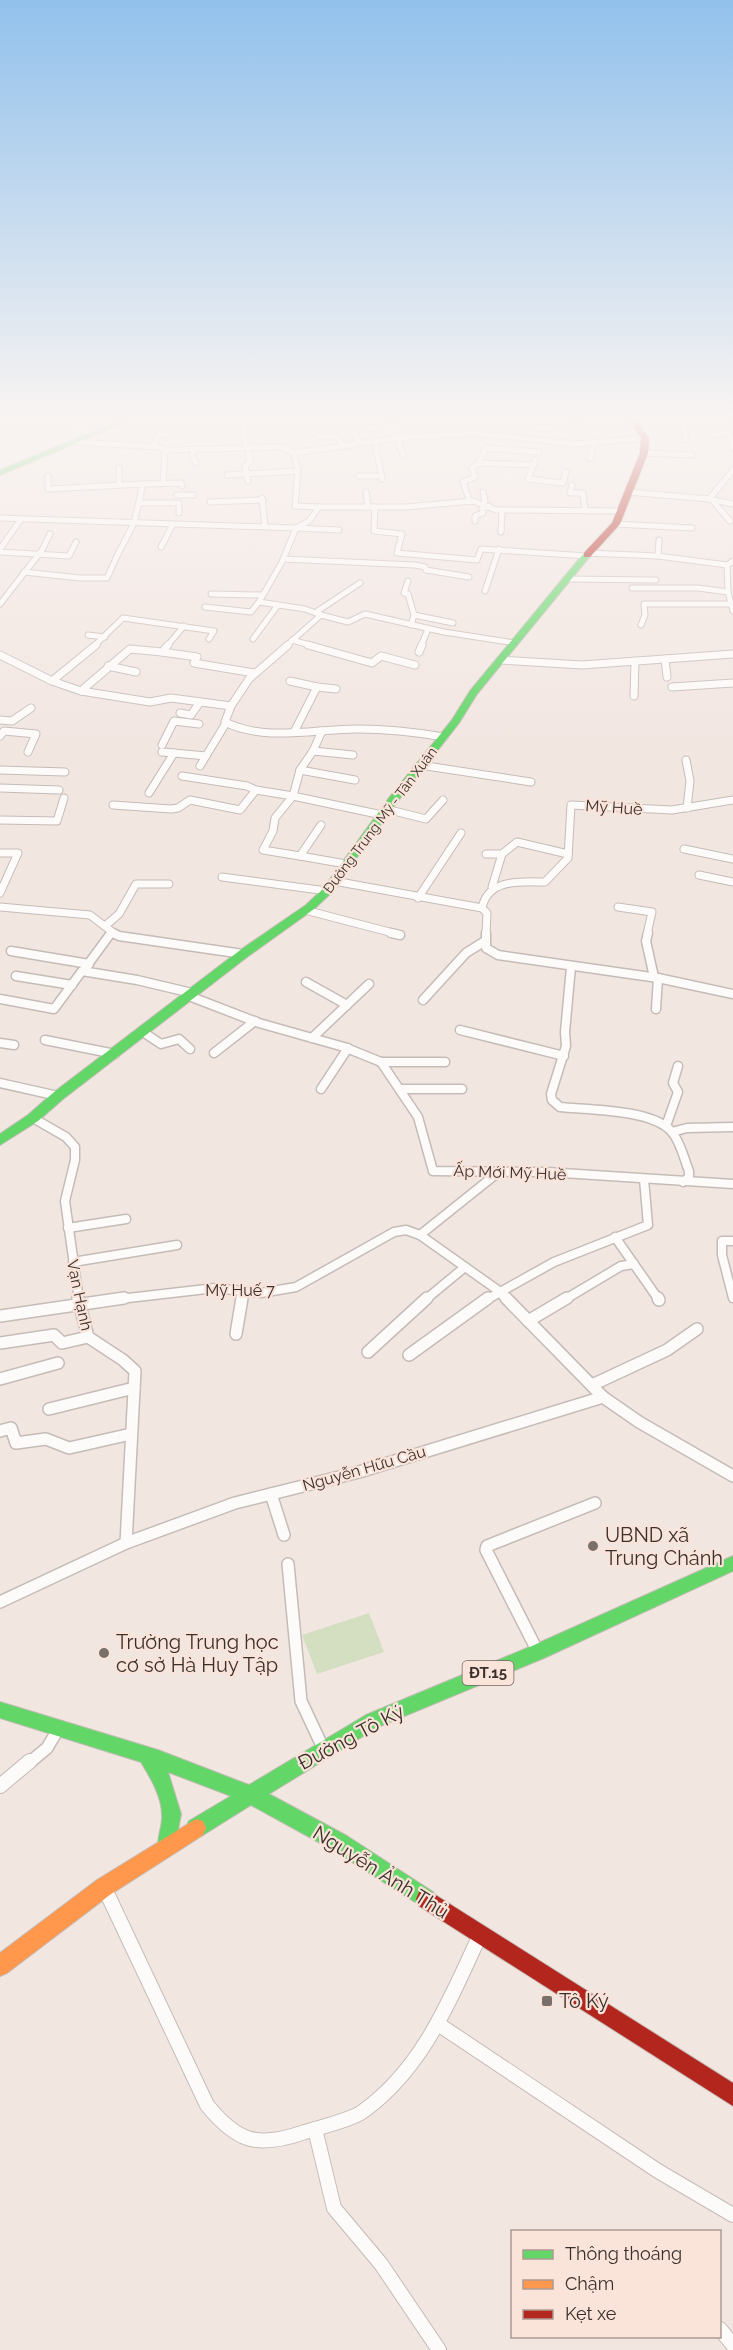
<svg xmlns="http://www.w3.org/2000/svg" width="733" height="2350" viewBox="0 0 733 2350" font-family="Raleway,sans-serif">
	<rect width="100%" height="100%" fill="#f2e6e1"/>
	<polygon fill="#d4dfc1" points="369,1613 384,1652 317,1674 302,1635"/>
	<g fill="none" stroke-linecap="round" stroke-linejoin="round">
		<g stroke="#c5bcb7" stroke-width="7">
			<g id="street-far4">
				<polyline points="242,418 246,447"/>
				<polyline points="500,418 502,423"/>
				<polyline points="345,420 360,443"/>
				<polyline points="632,420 726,420 733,448"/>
				<polyline points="682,420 686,440"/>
				<polyline points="68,426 94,434"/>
				<polyline points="369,428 397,426 401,438"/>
				<polyline points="535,428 634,424"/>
				<polyline points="311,429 317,437 337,437 344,446"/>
				<polyline points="710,434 729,433"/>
				<polyline points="397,438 403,455"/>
				<polyline points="375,441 382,479"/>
				<polyline points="75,442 158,447 165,450 282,447 294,453 298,471 295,506 319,507"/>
				<polyline points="153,446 158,435 167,434"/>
				<polyline points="248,447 250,461 245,467 248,481"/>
				<polyline points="196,449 192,455 196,463"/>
				<polyline points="294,453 397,438 473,433 575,444 645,438"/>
				<polyline points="644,453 692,455"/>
				<polyline points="590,458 594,442"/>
				<polyline points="535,460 528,479 563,483 566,472"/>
				<polyline points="534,465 479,463 486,448 539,452"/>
				<polyline points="119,468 119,485"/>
				<polyline points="227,475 298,471"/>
				<polyline points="48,476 48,489 143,484"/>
				<polyline points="359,476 381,476"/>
				<polyline points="163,483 165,450"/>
				<polyline points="572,485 570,493 583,493 585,511"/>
				<polyline points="366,492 368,507"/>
				<polyline points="483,492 485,501 483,504"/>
				<polyline points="628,492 709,499 733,504"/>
				<polyline points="177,495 193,495"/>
				<polyline points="262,498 265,527"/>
				<polyline points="709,499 733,470"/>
				<polyline points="712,500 730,521"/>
				<polyline points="210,502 263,500"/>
				<polyline points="470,502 463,482 475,477 472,468 479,463"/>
				<polyline points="139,503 179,503 179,513"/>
				<polyline points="375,507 374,531 402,534 397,553 477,560 481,549 587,556"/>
				<polyline points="0,518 296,528 309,521 319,507 405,507 473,501 496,510 620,511"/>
				<polyline points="475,521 475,516 483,513 482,509 489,506"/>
				<polyline points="616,524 692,528"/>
				<polyline points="501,532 502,510"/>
				<polyline points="161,547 173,524"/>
				<polyline points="0,549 21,519"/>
				<polyline points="0,552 69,556 76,542"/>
				<polyline points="589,553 658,556 727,565 733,561"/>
				<polyline points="118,554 134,523 143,484 181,483 182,486"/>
				<polyline points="658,556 659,540"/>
				<polyline points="283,559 415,565 425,567 426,570 469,577"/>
				<polyline points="727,565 728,592 733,611"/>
				<polyline points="24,572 80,578 107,578 117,556"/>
				<polyline points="567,579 656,580"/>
				<polyline points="408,581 404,593 408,594 414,615 411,625"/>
				<polyline points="632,588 698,588 728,592"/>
				<polyline points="485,591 499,549"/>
				<polyline points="211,594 261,595"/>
				<polyline points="0,604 42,550 50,534"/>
				<polyline points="205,607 251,612 259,602"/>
				<polyline points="316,612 360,583"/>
				<polyline points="321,615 348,622 365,614 444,632 515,643"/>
				<polyline points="414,615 453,623"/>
				<polyline points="641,625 645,615 644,604 731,604"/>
				<polyline points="88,635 105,637"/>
				<polyline points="253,639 278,605"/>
				<polyline points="292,640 313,646"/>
				<polyline points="94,646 123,618 214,631 209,639"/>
				<polyline points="167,646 184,626"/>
				<polyline points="286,646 321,615 305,609 259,602 282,562 296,528 339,530"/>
				<polyline points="421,646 428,629"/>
			</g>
		</g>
		<g stroke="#c5bcb7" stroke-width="9">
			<g id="street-far3">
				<polyline points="168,645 162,652 197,657"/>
				<polyline points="308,645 372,663 381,656 415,665"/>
				<polyline points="419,652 422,645"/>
				<path d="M0,655L52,681L81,691L150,702L171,698L231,706L225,722C265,742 314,729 357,729C386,729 415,732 444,737"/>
				<polyline points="665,659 667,677"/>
				<polyline points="501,660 582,665 733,654"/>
				<polyline points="194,663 254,673"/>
				<polyline points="108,666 136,672"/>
				<polyline points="52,681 96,645"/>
				<polyline points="290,681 317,687 294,732"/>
				<polyline points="317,687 336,689"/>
				<polyline points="672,687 733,683"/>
				<polyline points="81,691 130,649 162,652"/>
				<polyline points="634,696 635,661"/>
				<polyline points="231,706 249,679 288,645"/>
				<polyline points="180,713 191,715 200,702"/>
				<polyline points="0,720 12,721 31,708"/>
				<polyline points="322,731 313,751 300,770 293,796 382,815"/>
				<polyline points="0,736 4,731 36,734 28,752"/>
				<polyline points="162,745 174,721 199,724"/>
				<polyline points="313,751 353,755"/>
				<polyline points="162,752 174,753"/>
				<polyline points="686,760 690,781 687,808"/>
				<polyline points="420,765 531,782"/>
				<polyline points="200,766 206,756"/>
				<polyline points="0,770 65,772"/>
				<polyline points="300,770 355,780"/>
				<polyline points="182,776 247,786 256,790"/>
				<polyline points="0,788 59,790"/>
				<polyline points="149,793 174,753 206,756 226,723"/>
				<polyline points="293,796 275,818 273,831 263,850 300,856 321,825"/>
				<polyline points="113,805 171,809 178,808 190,800 240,810 256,790 293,796"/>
				<polyline points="386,809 426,819 443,800"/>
				<polyline points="0,820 57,821 64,798"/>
				<polyline points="684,849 733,859"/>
				<polyline points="0,853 18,853 0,893"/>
				<polyline points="486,854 502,854 517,842 568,854"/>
				<polyline points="300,856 346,864"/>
				<polyline points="699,875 733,882"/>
				<polyline points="222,877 327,891"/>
				<polyline points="334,881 482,908"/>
				<polyline points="492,887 502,854"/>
				<polyline points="418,898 461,833"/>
				<polyline points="0,907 90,915 115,934"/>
				<polyline points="618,907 652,912 647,934"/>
				<polyline points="305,910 397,934"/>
				<polyline points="105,926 119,914 136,884 169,884"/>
				<path d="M486,934L487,913L482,908C488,878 521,882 545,882L568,858L571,805L672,810L733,800"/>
			</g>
		</g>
		<g stroke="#c5bcb7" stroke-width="11">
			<g id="street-far2">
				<polyline points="113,933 119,936 243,954"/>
				<polyline points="391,933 400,935"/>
				<polyline points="486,933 486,948 498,955 658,978 733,994"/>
				<polyline points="648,933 646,941 654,977"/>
				<polyline points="11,951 89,964"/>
				<polyline points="86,967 111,933"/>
				<path d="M571,967L565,1032L566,1046L551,1094L552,1100L560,1107C589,1110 653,1109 672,1132C681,1143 684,1159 689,1171V1177L683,1182"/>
				<polyline points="16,976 72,985"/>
				<polyline points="306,982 347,1005"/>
				<polyline points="189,996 259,1023 344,1047 381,1062 418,1117 433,1171 547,1172 733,1184"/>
				<polyline points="0,999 54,1009 82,971 137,980 192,993"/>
				<polyline points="423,1000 466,953 485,941"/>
				<polyline points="656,1009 658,978"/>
				<polyline points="460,1030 564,1056"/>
				<polyline points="143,1032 161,1044 179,1039 190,1049"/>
				<polyline points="312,1038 369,984"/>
				<polyline points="45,1040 115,1054"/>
				<polyline points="0,1043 14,1045"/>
				<polyline points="214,1053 255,1021"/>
				<polyline points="381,1062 445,1062"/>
				<polyline points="0,1083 58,1096"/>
				<polyline points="321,1089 348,1048"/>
				<polyline points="401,1089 462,1089"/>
				<polyline points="33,1118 66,1137 75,1147 75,1160 65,1201 79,1300"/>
				<polyline points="666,1126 678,1092 673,1083 678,1066"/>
				<polyline points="672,1132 687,1128 733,1127"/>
				<polyline points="68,1228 126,1219"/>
				<polyline points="420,1235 500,1171"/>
				<polyline points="615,1237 659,1300"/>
				<polyline points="733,1241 722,1241 722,1255 733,1298"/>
				<polyline points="73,1262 177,1245"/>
				<polyline points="111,1300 215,1288 261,1293 296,1287 394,1232 406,1230 420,1235 499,1291 507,1300"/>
				<polyline points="242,1300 243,1291"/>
				<polyline points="425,1300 465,1267"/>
				<polyline points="486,1300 554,1262 648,1225 644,1179"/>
				<polyline points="564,1300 621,1266 634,1264"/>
			</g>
		</g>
		<g stroke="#c5bcb7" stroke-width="14">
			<g id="street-far1">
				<polyline points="78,1298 88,1337 123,1360 135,1371 126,1543"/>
				<polyline points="506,1298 603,1397 639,1422 733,1476"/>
				<polyline points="658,1298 659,1300"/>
				<polyline points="0,1316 124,1298"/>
				<polyline points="528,1321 567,1298"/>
				<polyline points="236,1334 242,1298"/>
				<polyline points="0,1343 54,1335 62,1343 88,1337"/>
				<polyline points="368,1352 427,1298"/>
				<polyline points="409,1355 488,1298"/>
				<polyline points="0,1379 58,1363"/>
				<polyline points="592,1385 667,1350 697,1329"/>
				<polyline points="49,1409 134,1388"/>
				<polyline points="0,1431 11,1428 16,1443 46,1439 69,1448 131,1434"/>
				<polyline points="271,1494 284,1535"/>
				<polyline points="288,1564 301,1701 324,1750"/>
				<polyline points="0,1602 126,1543 235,1503 359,1472 603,1397"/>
				<polyline points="538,1652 486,1550 487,1546 595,1503"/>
				<polyline points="29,1763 47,1748 59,1728"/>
			</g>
		</g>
		<g stroke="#c5bcb7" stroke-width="16">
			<g id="street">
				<polyline points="0,1786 30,1761"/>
				<path d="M104,1887L207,2105C237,2142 257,2148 302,2133C319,2127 349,2121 362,2112C423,2069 450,1999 480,1935"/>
				<polyline points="438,2024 658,2171 733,2215"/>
				<polyline points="315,2129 334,2208 381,2264 439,2350"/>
				<polyline points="720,2329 733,2345"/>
			</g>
		</g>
		<g stroke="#c5bcb7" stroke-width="2">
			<g id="fast">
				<polygon points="126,418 136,418 0,475 0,470"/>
				<polygon points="584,553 591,555 477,694 459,723 397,802 331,893 314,909 247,957 63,1099 38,1121 0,1145 0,1134 28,1115 53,1093 239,951 306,905 323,889 389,798 452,720 470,691"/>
				<path d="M733,1556V1571L544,1658L378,1727L269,1794L347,1836L433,1892L436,1899L433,1906L426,1909L333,1850L251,1805L203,1835L196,1837L189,1835L186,1828L189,1821L231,1796L168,1772L181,1814L174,1852L167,1855L160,1852C155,1839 163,1828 162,1815C162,1796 150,1777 141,1762L0,1718V1702L158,1750L249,1785L366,1715L532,1646Z"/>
			</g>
		</g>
		<g stroke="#c5bcb7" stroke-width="2">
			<polygon id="slow" points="196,1819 203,1821 206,1828 203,1835 111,1894 7,1973 0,1976 0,1953 97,1880"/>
		</g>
		<g stroke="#c5bcb7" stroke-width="2">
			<g id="jam">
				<polygon points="627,418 634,418 649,438 648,453 620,524 590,557 584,557 584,553 612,523 640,453 641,438"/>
				<polygon points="426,1889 733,2083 733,2106 419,1906 416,1899 419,1892"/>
			</g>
		</g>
		<use href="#street-far4" stroke="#fdfbfa" stroke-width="5"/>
		<use href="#street-far3" stroke="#fdfbfa" stroke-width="7"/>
		<use href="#street-far2" stroke="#fdfbfa" stroke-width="8"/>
		<use href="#street-far1" stroke="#fdfbfa" stroke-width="11"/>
		<use href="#street" stroke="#fdfbfa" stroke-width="14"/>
		<use href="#fast" fill="#63d668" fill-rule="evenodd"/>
		<use href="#slow" fill="#ff974d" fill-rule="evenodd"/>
		<use href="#jam" fill="#b3261e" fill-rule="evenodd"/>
	</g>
	<linearGradient id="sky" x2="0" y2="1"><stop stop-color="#91c1ec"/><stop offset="0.56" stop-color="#f9f4f2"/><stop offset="1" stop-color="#f9f4f2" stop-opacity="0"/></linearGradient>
	<rect width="733" height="747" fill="url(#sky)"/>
	<g fill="#7a706b" stroke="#fae3d9" stroke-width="2">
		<circle cx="593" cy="1546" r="6"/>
		<circle cx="104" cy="1653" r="6"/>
		<rect x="541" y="1995" width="12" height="12" rx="3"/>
	</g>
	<g text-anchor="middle" stroke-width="4.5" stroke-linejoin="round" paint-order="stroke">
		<g font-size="14" fill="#39302c" stroke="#fae3d9">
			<text transform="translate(380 820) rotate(-53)" y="5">Đường Trung Mỹ - Tân Xuân</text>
		</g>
		<rect fill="#fae3d9" stroke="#736660" stroke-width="1.5" x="462.5" y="1661" width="51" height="24" rx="4.5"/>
		<g font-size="15" font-weight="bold" fill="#39302c">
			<text x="488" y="1678">ĐT.15</text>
		</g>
		<g font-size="16" fill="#39302c" stroke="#fae3d9">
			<text transform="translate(614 807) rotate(4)" y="6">Mỹ Huề</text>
			<text transform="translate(510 1172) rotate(2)" y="6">Ấp Mới Mỹ Huề</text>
			<text x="240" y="1296">Mỹ Huế 7</text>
			<text transform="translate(80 1295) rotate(78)" y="6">Vạn Hạnh</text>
			<text transform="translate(364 1468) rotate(-16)" y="6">Nguyễn Hữu Cầu</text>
		</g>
		<g font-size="20" fill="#39302c" stroke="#fae3d9" text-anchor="start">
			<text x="605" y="1542">UBND xã<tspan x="605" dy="23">Trung Chánh</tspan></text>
			<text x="116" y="1649">Trường Trung học<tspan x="116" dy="23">cơ sở Hà Huy Tập</tspan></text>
			<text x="559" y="2008">Tô Ký</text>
		</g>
		<g font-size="20" fill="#39302c" stroke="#fae3d9">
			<text transform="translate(351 1737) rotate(-28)" y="7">Đường Tô Ký</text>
			<text transform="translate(381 1872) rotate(32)" y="7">Nguyễn Ảnh Thủ</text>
		</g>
	</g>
	<rect x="511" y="2230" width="210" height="108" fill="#fae3d9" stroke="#ad9b94" stroke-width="1.5"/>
	<rect x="523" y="2250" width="30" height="9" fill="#63d668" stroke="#ad9b94" stroke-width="1.5"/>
	<text x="565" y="2260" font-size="18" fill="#39302c">Thông thoáng</text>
	<rect x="523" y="2280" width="30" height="9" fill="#ff974d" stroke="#ad9b94" stroke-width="1.5"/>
	<text x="565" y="2290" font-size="18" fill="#39302c">Chậm</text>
	<rect x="523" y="2310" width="30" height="9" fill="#b3261e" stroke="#ad9b94" stroke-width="1.5"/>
	<text x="565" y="2320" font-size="18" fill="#39302c">Kẹt xe</text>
</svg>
